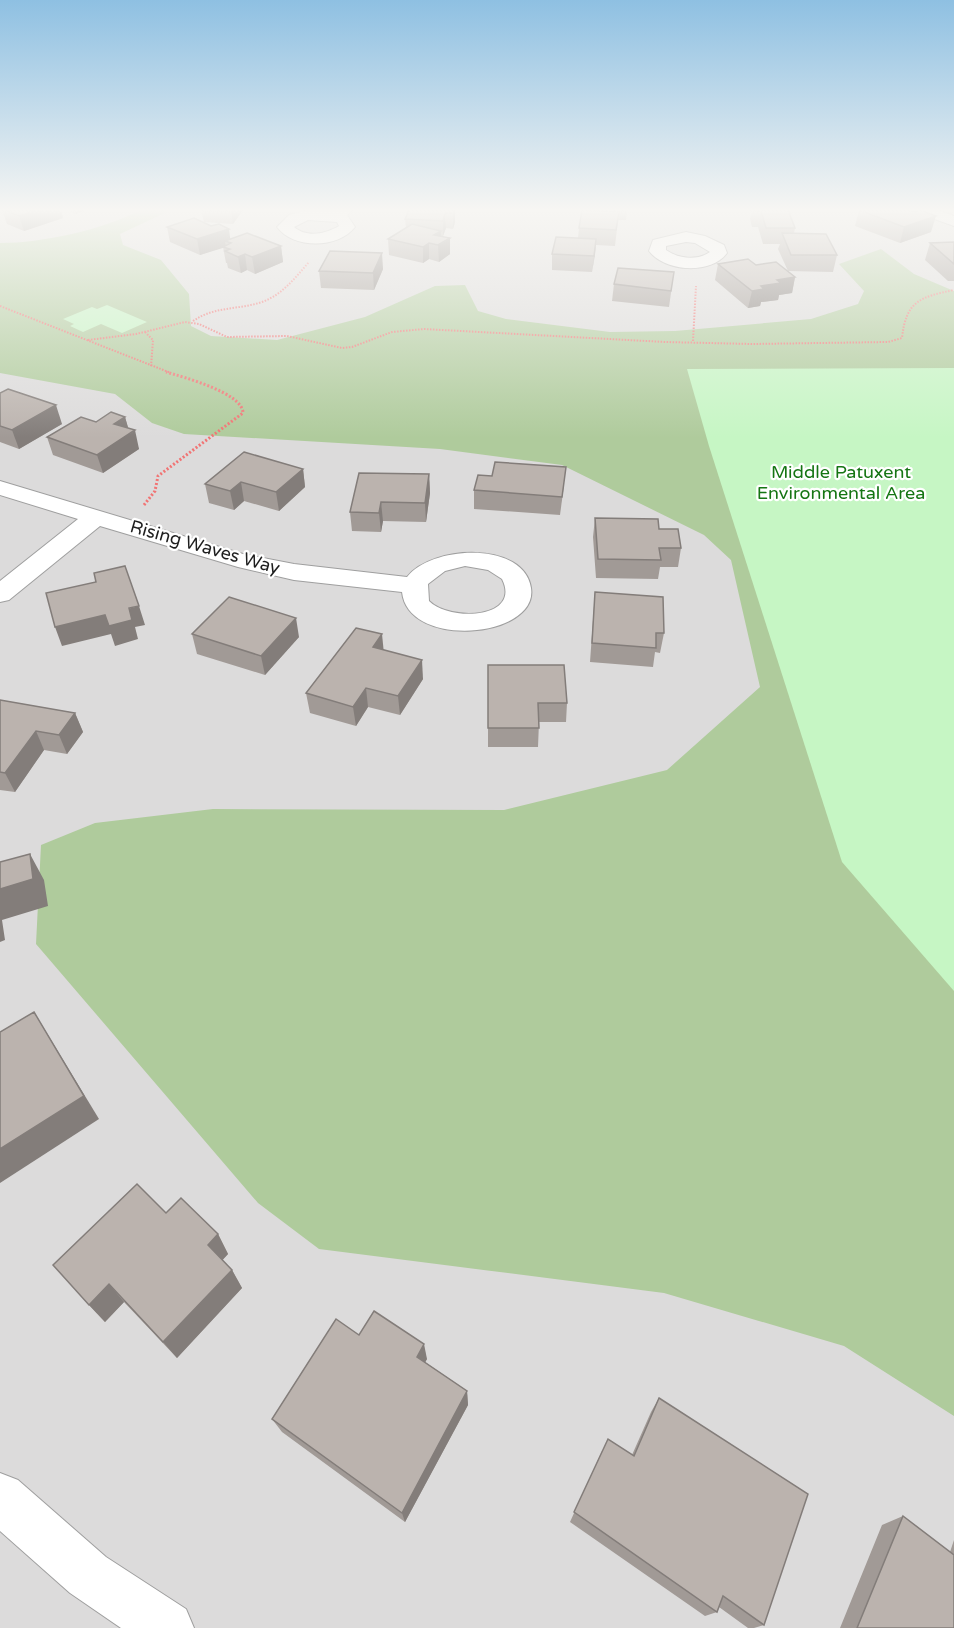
<svg xmlns="http://www.w3.org/2000/svg" width="954" height="1628" viewBox="0 0 954 1628" font-family="'Varela Round',sans-serif">
	<rect width="100%" height="100%" fill="#eeeae5"/>
	<rect fill="#dcdbdb" x="0" y="210" width="954" height="1418"/>
	<path fill="#afcb9c" d="M140,210H171L120,234L123,245L161,260L189,294L191,326L211,336L277,340L365,317L435,286L465,285L478,311L506,319L610,332L675,331L811,319L858,304L864,291L839,264L881,249L914,274L954,291V1416L844,1346L664,1293L319,1249L258,1203L36,944L41,845L95,823L213,809L504,810L667,770L760,687L731,560L704,535L562,465L440,449L184,434L152,423L115,394L0,373V243C42,243 103,230 140,210Z"/>
	<g fill="#c6f6c4">
		<polygon points="107,305 147,322 122,333 101,324 83,332 70,326 74,324 63,319 92,307 97,309"/>
		<polygon points="954,368 954,991 842,862 709,446 687,369"/>
	</g>
	<g fill="none" stroke-linecap="round" stroke-linejoin="round">
		<g stroke="#9f9f9f" stroke-width="2">
			<g id="street">
				<path d="M308,210H352L347,215L355,227C338,249 293,249 277,227L289,215ZM308,220L337,222L339,226C325,234 307,238 294,227Z"/>
				<polygon points="915,210 938,210 954,216 954,226 918,213"/>
				<path d="M686,232L705,236L724,245L727,253C711,275 665,272 649,251L653,240ZM686,242L695,243L710,252C697,261 679,259 666,250V246Z"/>
				<path d="M0,481L243,554L294,564L407,577C432,545 524,541 531,588C539,638 408,650 402,592L294,580L238,567L100,526L9,600L0,602V581L78,519L0,495ZM465,566L488,570L502,579C522,619 450,622 429,601L428,584L445,571Z"/>
				<polygon points="0,1473 18,1480 106,1557 186,1609 194,1628 121,1628 70,1593 0,1531"/>
			</g>
		</g>
		<g stroke="#f17474" stroke-width="2" stroke-dasharray="1.5 1.5" stroke-linecap="butt">
			<polyline points="0,306 171,373"/>
			<path d="M193,321C215,306 238,310 262,302C282,295 295,278 309,262"/>
			<polyline points="145,332 153,340 151,367"/>
			<path d="M88,340L136,334L185,322L199,324L227,337L287,336L342,348L352,347L392,332L424,329L665,342L752,344L888,342L902,338C906,301 920,297 954,290"/>
			<polyline points="693,341 696,286"/>
		</g>
		<path stroke="#f17474" stroke-width="3" stroke-dasharray="2 2" stroke-linecap="butt" d="M144,505L155,491L158,476L243,413C243,393 183,377 166,372"/>
		<use href="#street" fill="#fff" fill-rule="evenodd"/>
	</g>
	<g fill="#a19a96">
		<polygon points="2,210 61,210 63,218 24,231 7,224"/>
		<polygon points="66,210 87,210 76,214"/>
		<polygon points="201,210 243,210 233,224 204,222"/>
		<polygon points="455,210 455,222 453,229 446,228 443,236 450,254 439,262 429,259 423,263 389,255 388,239 406,228 405,219"/>
		<polygon points="594,210 627,210 626,220 618,220 615,246 596,245 592,272 552,270 552,254 578,238 579,228"/>
		<polygon points="749,210 789,210 789,212 795,228 794,233 837,255 833,272 788,271 795,277 792,293 779,295 778,300 761,302 760,306 748,308 715,280 718,264 756,265 788,271 778,249 780,244 763,244 758,227 752,227 750,219 751,214"/>
		<polygon points="859,210 931,232 900,243 855,226"/>
		<polygon points="167,227 231,239 281,246 283,262 255,274 247,270 241,273 228,268 227,263 226,263 223,247 200,255 170,242"/>
		<polygon points="954,242 954,281 948,281 925,260 930,243"/>
		<polygon points="383,269 374,290 321,288 319,271"/>
		<polygon points="674,272 669,307 612,301 614,284"/>
		<polygon points="0,393 62,424 19,449 0,442"/>
		<polygon points="125,417 128,428 139,449 103,473 53,455 47,437 96,422"/>
		<polygon points="303,469 305,487 279,511 244,501 234,510 209,503 205,484"/>
		<polygon points="429,474 430,493 426,522 383,521 381,532 352,531 350,512"/>
		<polygon points="492,476 564,485 560,515 474,509 474,490"/>
		<polygon points="595,518 659,529 681,548 678,567 660,567 658,579 596,578 593,537"/>
		<polygon points="595,592 664,633 660,653 655,652 653,667 590,662"/>
		<polygon points="192,634 299,637 265,675 197,654"/>
		<polygon points="383,649 423,679 400,715 368,707 356,726 310,713 306,693"/>
		<polygon points="488,665 567,703 566,722 539,722 538,747 488,747"/>
		<polygon points="0,700 75,713 83,732 67,754 44,750 15,792 0,790"/>
		<polygon points="166,1213 218,1234 228,1254 222,1260 232,1270 242,1288 177,1358 124,1302 105,1322 89,1305"/>
		<polygon points="359,1335 427,1359 425,1362 467,1391 468,1405 405,1522 282,1432 272,1419"/>
		<polygon points="659,1398 764,1625 754,1628 748,1628 719,1607 717,1612 705,1616 570,1522 602,1451 632,1455 651,1412"/>
		<polygon points="903,1516 950,1552 954,1540 954,1628 840,1628 882,1525"/>
	</g>
	<g fill="#837d7a">
		<polygon points="37,210 61,210 63,218 24,231 19,216"/>
		<polygon points="75,210 87,210 76,214"/>
		<polygon points="231,210 243,210 233,224"/>
		<polygon points="454,210 455,210 455,222 453,229 453,213"/>
		<polygon points="445,213 446,228 443,236 443,221"/>
		<polygon points="936,216 931,232 900,243 904,227"/>
		<polygon points="229,229 231,245 231,243 225,241 226,247 200,255 197,239"/>
		<polygon points="441,231 441,244 450,238 450,254 439,262 438,245 434,235"/>
		<polygon points="596,239 595,255 592,272 594,256"/>
		<polygon points="429,243 429,259 423,263 423,247"/>
		<polygon points="281,246 283,262 255,274 252,257"/>
		<polygon points="382,253 383,269 374,290 373,273"/>
		<polygon points="245,254 247,270 241,273 238,257"/>
		<polygon points="795,277 792,293 779,295 778,300 761,302 760,306 748,308 752,291 777,280"/>
		<polygon points="56,405 62,424 19,449 12,430"/>
		<polygon points="125,417 130,434 135,430 139,449 103,473 97,455 114,424"/>
		<polygon points="303,469 305,487 279,511 276,492"/>
		<polygon points="429,474 430,493 426,522 425,503"/>
		<polygon points="241,482 244,501 234,510 230,491"/>
		<polygon points="381,502 383,521 381,532 379,513"/>
		<polygon points="139,606 145,625 135,627 138,639 115,646 111,634 62,646 55,627"/>
		<polygon points="296,618 299,637 265,675 261,656"/>
		<polygon points="382,634 384,654 373,647"/>
		<polygon points="422,660 423,679 400,715 398,696"/>
		<polygon points="366,688 368,707 356,726 353,707"/>
		<polygon points="75,713 83,732 67,754 59,735"/>
		<polygon points="36,731 44,750 15,792 5,773"/>
		<polygon points="30,854 44,880 48,906 2,920 5,940 0,942 0,889"/>
		<polygon points="34,1012 99,1119 0,1183 0,1149"/>
		<polygon points="218,1234 228,1254 219,1264 208,1245"/>
		<polygon points="232,1270 242,1288 177,1358 163,1342"/>
		<polygon points="109,1284 124,1302 105,1322 89,1305"/>
		<polygon points="424,1344 427,1359 420,1372 417,1357"/>
		<polygon points="467,1391 468,1405 405,1522 402,1513"/>
	</g>
	<g fill="#bbb3ae" stroke="#837d7a" stroke-width="1.5">
		<polygon points="5,210 37,210 19,216"/>
		<polygon points="409,210 454,210 453,213 445,213 443,221 405,219"/>
		<polygon points="582,210 619,212 616,230 579,228"/>
		<polygon points="754,210 788,210 795,228 766,228 761,211 755,211"/>
		<polygon points="859,210 909,210 915,212 920,210 936,216 904,227"/>
		<polygon points="194,218 211,226 219,224 229,229 197,239 167,227"/>
		<polygon points="412,224 441,231 434,235 450,238 438,245 429,243 423,247 388,239"/>
		<polygon points="247,233 281,246 252,257 245,254 238,257 225,251 230,249 223,247 231,243 225,241"/>
		<polygon points="782,233 826,234 837,255 791,255"/>
		<polygon points="556,237 596,239 594,256 552,254"/>
		<polygon points="954,242 954,264 930,243"/>
		<polygon points="330,251 382,253 373,273 319,271"/>
		<polygon points="748,259 756,265 776,262 795,277 777,280 781,283 761,286 764,289 752,291 718,264"/>
		<polygon points="618,268 674,272 671,291 614,284"/>
		<polygon points="8,389 56,405 12,430 0,426 0,393"/>
		<polygon points="111,412 125,417 114,424 135,430 97,455 47,437 81,417 96,422"/>
		<polygon points="244,452 303,469 276,492 241,482 230,491 205,484"/>
		<polygon points="495,462 566,467 562,497 474,490 478,475 492,476"/>
		<polygon points="359,473 429,474 425,503 381,502 379,513 350,512"/>
		<polygon points="595,518 658,519 659,529 678,529 681,548 659,548 661,560 598,559"/>
		<polygon points="125,566 139,606 129,608 132,620 109,626 105,615 55,627 46,593 96,582 94,573"/>
		<polygon points="595,592 663,597 664,633 656,633 656,648 592,643"/>
		<polygon points="229,597 296,618 261,656 192,634"/>
		<polygon points="356,628 382,634 373,647 422,660 398,696 366,688 353,707 306,693"/>
		<polygon points="488,665 564,665 567,703 538,703 539,728 488,728"/>
		<polygon points="0,700 75,713 59,735 36,731 5,773 0,772"/>
		<polygon points="30,854 33,879 0,889 0,862"/>
		<polygon points="34,1012 84,1096 0,1149 0,1032"/>
		<polygon points="137,1184 166,1213 181,1198 218,1234 208,1245 232,1270 163,1342 109,1284 89,1305 53,1265"/>
		<polygon points="374,1311 424,1344 417,1357 467,1391 402,1513 272,1419 336,1319 359,1335"/>
		<polygon points="659,1398 808,1494 764,1625 723,1596 717,1612 574,1512 608,1439 634,1456"/>
		<polygon points="903,1516 954,1555 954,1628 857,1628"/>
	</g>
	<linearGradient id="sky" x2="0" y2="1"><stop stop-color="#8ec0e2"/><stop offset="0.48" stop-color="#f7f6f3"/><stop offset="1" stop-color="#f7f6f3" stop-opacity="0"/></linearGradient>
	<rect width="954" height="438" fill="url(#sky)"/>
	<g text-anchor="middle" stroke-width="4.5" stroke-linejoin="round" paint-order="stroke">
		<g font-size="18" fill="#157513" stroke="#fff">
			<text x="841" y="478">Middle Patuxent<tspan x="841" dy="21">Environmental Area</tspan></text>
		</g>
		<g font-size="18" fill="#1e1e1e" stroke="#fff">
			<text transform="translate(205 547) rotate(16)" y="6">Rising Waves Way</text>
		</g>
	</g>
</svg>
